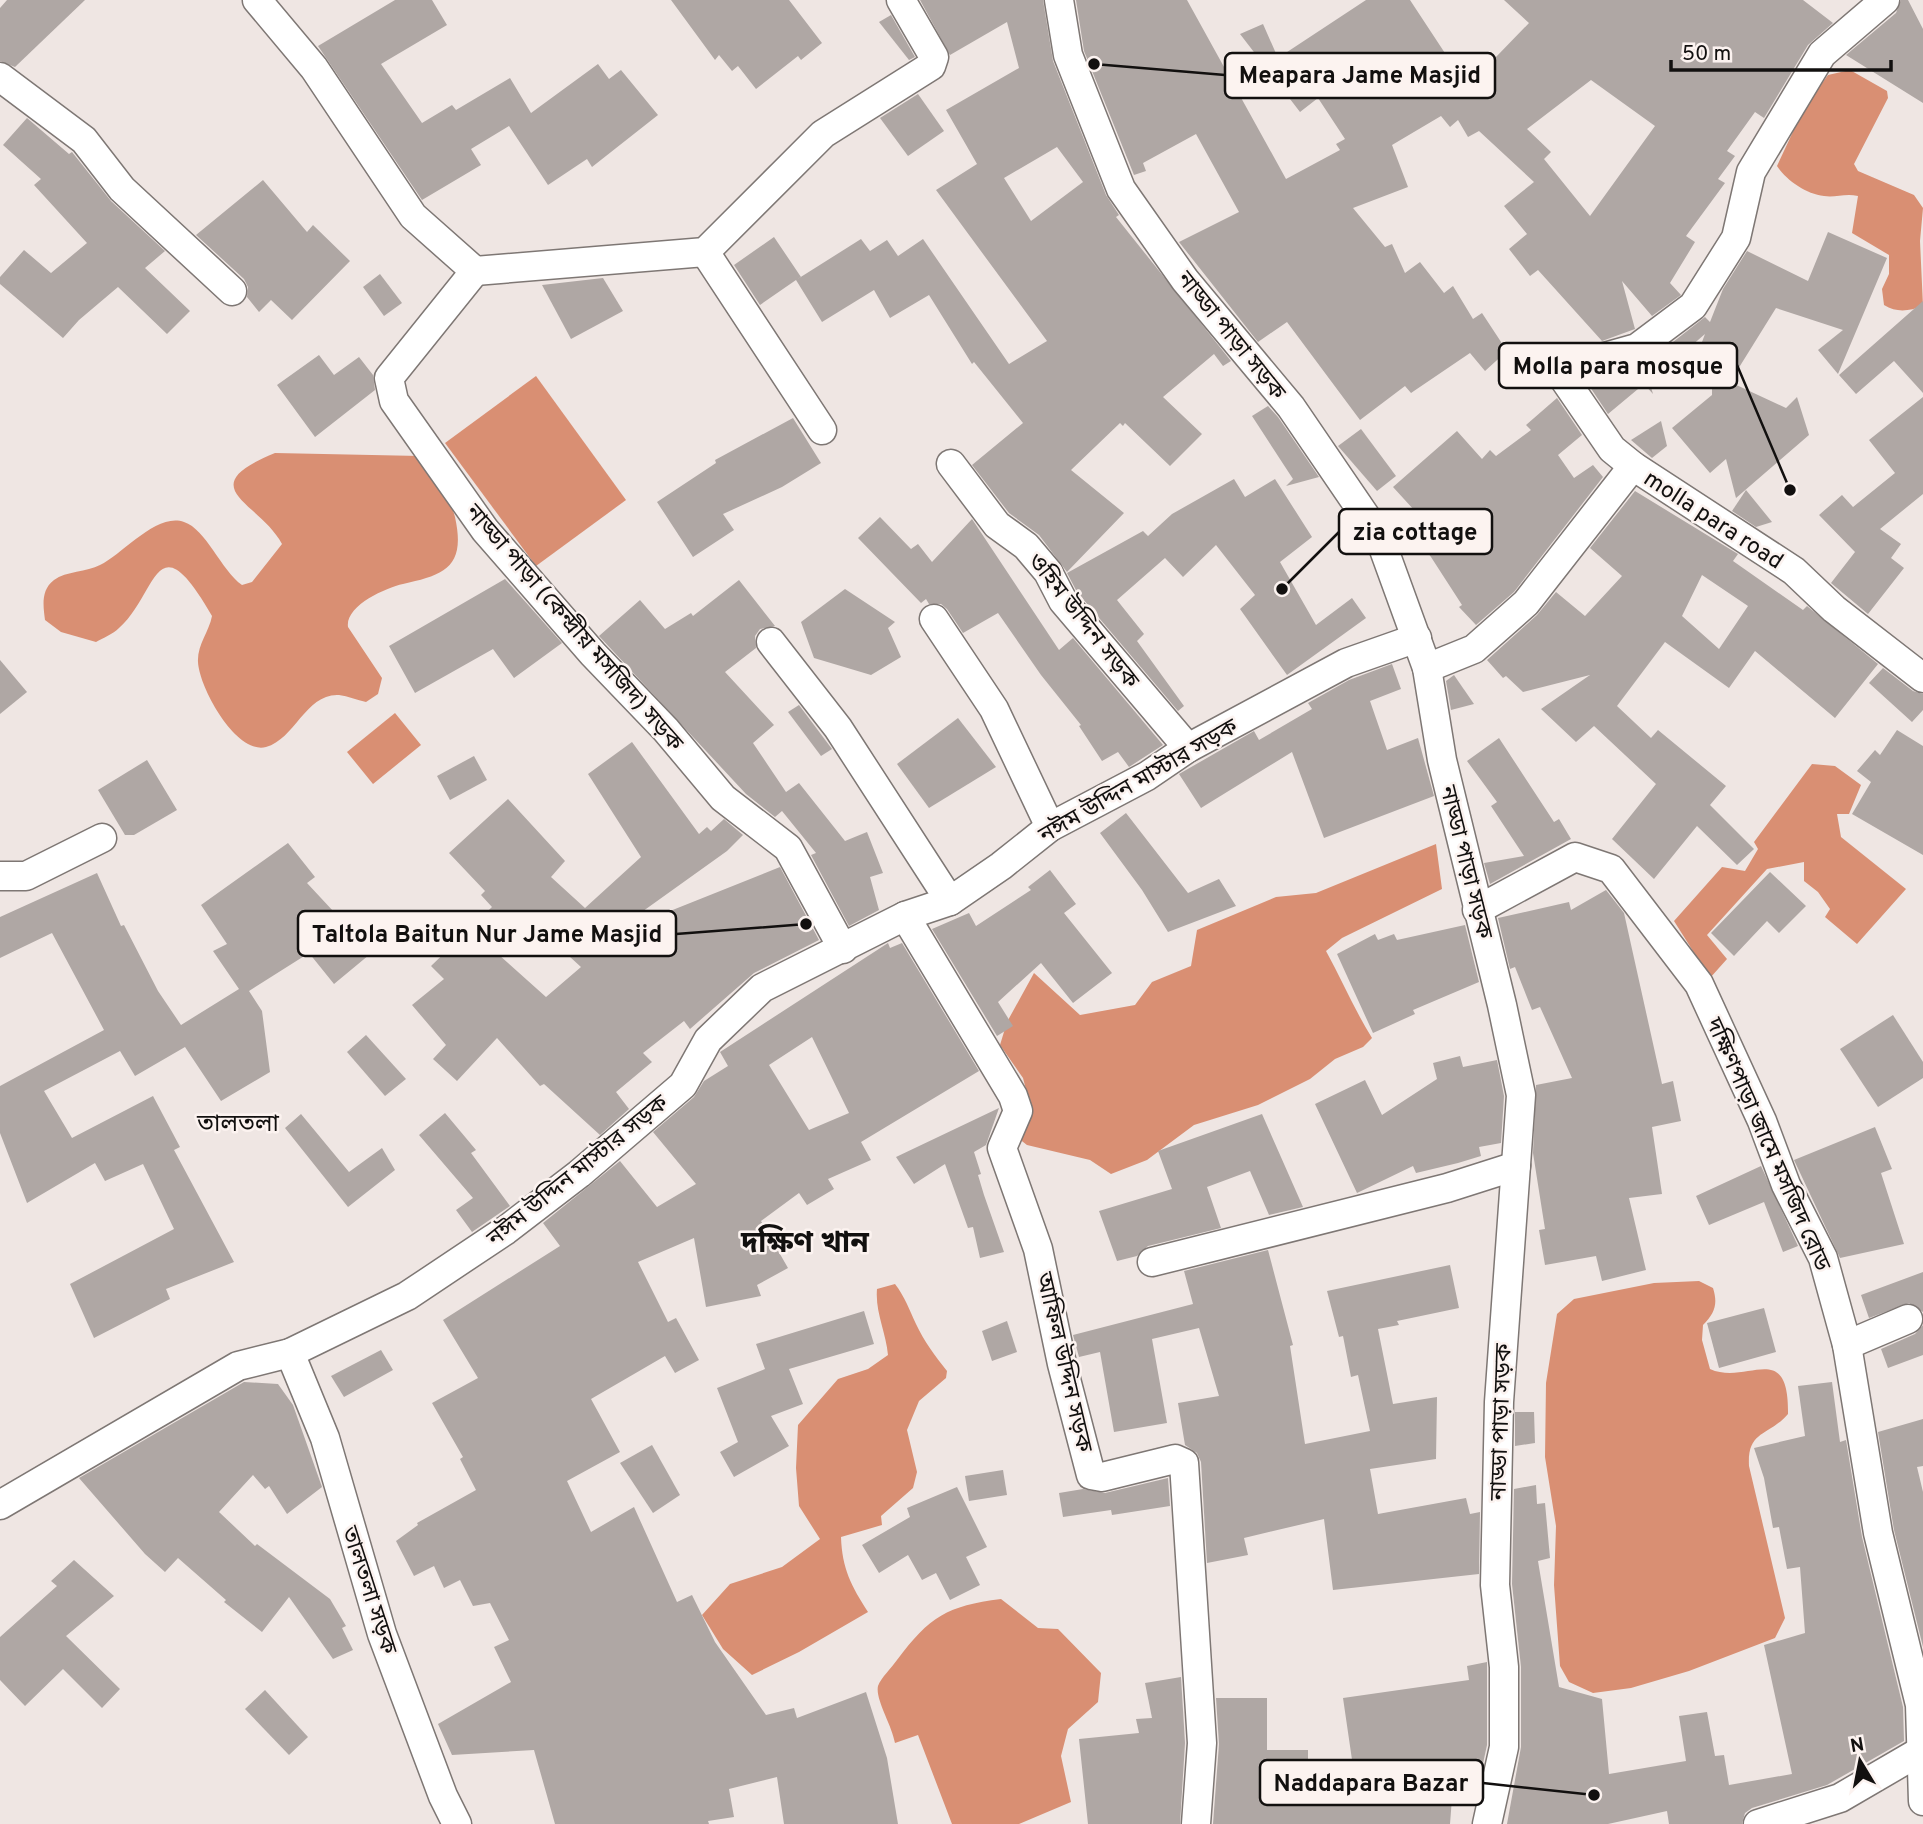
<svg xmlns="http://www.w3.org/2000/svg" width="1923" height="1824" viewBox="0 0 1923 1824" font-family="Overpass,'Noto Sans Bengali',sans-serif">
	<rect width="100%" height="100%" fill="#efe6e3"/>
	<g fill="#d98f73">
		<path d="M1850,70L1887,91L1888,98L1854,164L1858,171L1914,195L1923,208L1920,241L1923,306C1909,311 1897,313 1884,305L1882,289L1889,274V255L1852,233L1858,196C1845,193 1835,198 1824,196C1806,194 1786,180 1777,166L1804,108L1828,75Z"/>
		<polygon points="536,376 626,500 536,566 445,443"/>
		<path d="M275,453L420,456C431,474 450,497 455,517C466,567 445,575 403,584C385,588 345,606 348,627L382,678L378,694L366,702C357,700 348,696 339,695C306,693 295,739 266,747C236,755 199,687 198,662C197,645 209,632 212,616C155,517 158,594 119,628C113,634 103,638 96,642L61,632L45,620C43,605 41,590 54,580C66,571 87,572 100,565C123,554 157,512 184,522C206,529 221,570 242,585L252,582L282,544C260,502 189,488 275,453Z"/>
		<polygon points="395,713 421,745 373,784 347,752"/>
		<polygon points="1812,764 1835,766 1861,785 1849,814 1837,814 1841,837 1906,889 1857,944 1825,917 1830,909 1818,892 1804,881 1804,862 1767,869 1707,935 1727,959 1710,978 1674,921 1722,867 1745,871 1758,849 1754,842"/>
		<path d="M1436,844L1442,889L1342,938L1326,951C1342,980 1354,1009 1372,1038L1363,1047L1335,1059L1310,1079L1258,1105L1194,1125L1147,1160L1111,1174L1090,1160L1027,1145L1014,1135L1030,1105L1023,1078L1000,1045L1007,1022L1034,973L1080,1015L1135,1005L1152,982L1191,966L1197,930L1276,897L1316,893Z"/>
		<path d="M1699,1281L1713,1288C1718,1304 1715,1313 1703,1325L1702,1340L1710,1369C1747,1386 1789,1338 1788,1414C1768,1437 1747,1430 1749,1466L1785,1618L1775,1638L1689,1671L1631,1688L1593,1693L1569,1682L1560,1666L1554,1585L1556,1526L1545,1457L1546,1383L1557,1314L1574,1299L1654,1283Z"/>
		<path d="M895,1284C905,1297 909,1309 916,1324C924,1341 935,1356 947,1371L946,1378L919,1401L907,1430L917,1472L913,1488L881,1516L882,1525L841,1537C842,1568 851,1586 868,1612L799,1652L752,1675L723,1649L702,1615L730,1584L782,1567L820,1539L799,1506L796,1468L798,1425L838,1379L868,1369L888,1355C886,1332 875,1312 877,1289Z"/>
		<path d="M1001,1599L1038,1628L1058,1629L1101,1673L1098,1702L1068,1729L1061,1756L1071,1802L1019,1824H952L918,1735L895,1743C892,1725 875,1699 878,1686C881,1678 892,1667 897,1660C930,1616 947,1606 1001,1599Z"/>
	</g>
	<g fill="#afa7a4" fill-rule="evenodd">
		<polygon points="7,0 85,0 15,67 0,61 0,8"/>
		<polygon points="395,0 432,0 447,25 381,64 422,123 452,105 456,110 510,78 531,113 598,64 609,79 621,70 658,115 592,167 587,159 548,185 509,126 471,149 481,165 422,200 318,46"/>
		<polygon points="671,0 789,0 822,43 801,60 798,56 756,89 738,66 732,71 719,55 715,60"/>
		<path d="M920,0H1043L1053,61L1106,195L1119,215L1116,217L1231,361L1223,366L1214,354L1163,397L1202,434L1170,466L1125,423L1123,426L1120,423L1071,470L1124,513L1067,572L1039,535L1009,513L972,465L1023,423L974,362L972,364L929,295L890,318L874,290L822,322L796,280L760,305L734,265L774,237L801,277L796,280L861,239L870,251L887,240L898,256L923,239L1009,364L1047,341L936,190L977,164L946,110L1019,68L1007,22L950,55ZM1057,147L1083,182L1031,221L1004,178Z"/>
		<path d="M1076,0H1187L1286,179L1340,150L1336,144L1345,139L1318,98L1300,112L1240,34L1263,24L1278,58L1366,0H1410L1462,79L1490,53L1495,58L1529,23L1504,0H1803L1833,23L1808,45L1764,118L1755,112L1727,151L1735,156L1718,179L1725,183L1686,236L1695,242L1670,283L1681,295L1652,316L1622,281L1635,329L1602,341L1538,270L1530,276L1509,249L1527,234L1504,206L1534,182L1479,131L1468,137L1458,120L1450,127L1441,116L1392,145L1408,187L1353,208L1385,247L1392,244L1405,273L1420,262L1444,293L1453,286L1473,319L1482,313L1507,351L1485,371L1470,353L1411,393L1405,386L1360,420L1287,322L1258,342L1179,242L1239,212L1196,134L1143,163L1146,171L1134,175L1084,51ZM1591,80L1655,126L1590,216L1544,159L1551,152L1527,129Z"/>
		<polygon points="1901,0 1908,0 1923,29 1923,103 1846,55 1896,13"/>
		<polygon points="891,15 915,57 909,60 879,22"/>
		<polygon points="918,94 944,131 908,156 880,118"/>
		<polygon points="27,118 69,154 72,152 111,201 165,251 145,268 190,311 167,334 118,287 79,320 63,338 0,284 0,277 24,250 51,273 87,243 34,185 41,179 3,145"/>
		<polygon points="263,180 307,232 313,225 350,261 292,320 271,300 259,312 247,297 248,287 244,279 196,235"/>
		<polygon points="1828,232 1887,258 1838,374 1818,350 1843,330 1776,308 1730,382 1786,408 1797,397 1809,435 1736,498 1726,459 1710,473 1672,428 1712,395 1712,387 1723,380 1702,342 1705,334 1683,353 1673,342 1705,317 1710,322 1723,289 1747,251 1808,281"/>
		<polygon points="380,274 402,303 384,316 363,287"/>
		<polygon points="603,278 623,311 571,339 542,285"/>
		<polygon points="1923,301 1923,393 1894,361 1856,394 1839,375"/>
		<polygon points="319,355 334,375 359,357 373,375 375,390 315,437 277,385"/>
		<polygon points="1644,363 1653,394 1644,384 1608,414 1586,381"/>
		<polygon points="1923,397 1923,494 1880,529 1901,544 1891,558 1904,568 1868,614 1831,583 1855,552 1819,515 1842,495 1853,507 1895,473 1869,440"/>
		<polygon points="1557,398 1582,435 1558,455 1574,478 1593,465 1603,477 1514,592 1476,625 1459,607 1462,605 1431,557 1412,533 1425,522 1393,487 1457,431 1482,459 1490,450 1496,456 1531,430 1526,425"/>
		<polygon points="1268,406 1278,417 1319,477 1286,486 1293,479 1252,416"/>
		<polygon points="793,418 821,463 782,487 723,514 734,530 693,557 657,502 716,463 715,460"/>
		<polygon points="1661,421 1667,446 1652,458 1631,440"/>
		<polygon points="1361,429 1396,476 1377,491 1338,446"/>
		<polygon points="1234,479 1245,497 1275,479 1312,537 1280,562 1316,625 1352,598 1366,618 1287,675 1240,609 1255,595 1216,545 1183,577 1165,558 1117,600 1144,634 1137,641 1184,706 1178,711 1077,592 1067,573 1143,531 1148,536 1172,514"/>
		<polygon points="1746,490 1772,522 1756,527 1732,511"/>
		<path d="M1635,491L1738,554L1733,561L1803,610L1807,606L1878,664L1835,718L1755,651L1729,688L1665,642L1617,706L1651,738L1658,730L1726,786L1710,805L1754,849L1737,865L1697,826L1654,879L1612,839L1656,784L1594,726L1576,742L1541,709L1590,675L1523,692L1506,676L1503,678L1487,660L1537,615L1556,592L1585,616L1622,576L1590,548ZM1702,575L1748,606L1719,649L1682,616Z"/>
		<polygon points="880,517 911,549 918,544 932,562 972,519 1059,650 1073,638 1163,745 1129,767 1118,752 1102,761 1079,726 1081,725 1041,675 998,613 963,633 947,609 941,604 929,604 926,599 921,603 858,538"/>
		<polygon points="505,579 562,643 514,678 493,649 415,693 389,646"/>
		<polygon points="739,580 775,626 760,629 755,636 756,648 725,672 774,725 753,743 786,792 799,783 845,841 867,832 883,873 870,877 879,910 849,926 811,855 816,853 782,811 775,817 746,794 599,636 640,600 665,629 691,613 693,616"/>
		<polygon points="845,589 895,622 888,628 901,657 871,675 814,658 801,622"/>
		<polygon points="0,660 27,692 0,714"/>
		<polygon points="1392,664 1401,689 1370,701 1387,750 1418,738 1434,796 1324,838 1292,752 1201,808 1179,774 1254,731 1259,740 1312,709 1308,703 1349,680"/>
		<polygon points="1883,668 1913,691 1923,694 1923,710 1912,722 1869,683"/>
		<polygon points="1454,675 1474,704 1451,710 1446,681"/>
		<polygon points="799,705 832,749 821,756 788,712"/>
		<polygon points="958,718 996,767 929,808 897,764"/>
		<polygon points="1897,730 1923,746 1923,855 1852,814 1871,782 1857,771 1875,750 1880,755"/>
		<polygon points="1499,738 1554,822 1559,819 1571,839 1490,884 1484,863 1524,856 1491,806 1497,802 1467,761"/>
		<path d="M632,742L699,834L707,827L711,831L724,819L743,835L727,851L632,919L635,925L780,867L819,940L754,973L690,1029L684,1021L643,1053L652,1062L616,1092L629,1109L600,1135L544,1084L540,1086L497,1038L457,1081L433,1059L446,1045L412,1005L444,979L431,966L492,907L481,895L485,891L449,853L508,799L565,861L551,877L585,908L641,857L588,774ZM524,915L581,967L546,997L490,947Z"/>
		<polygon points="474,756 487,780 450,800 437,776"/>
		<polygon points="147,760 177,810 134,835 125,835 98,790"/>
		<polygon points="1126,813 1188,893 1219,879 1236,906 1168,932 1142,890 1100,833"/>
		<polygon points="288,843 315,877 307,883 347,926 353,922 375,950 334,984 309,953 249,991 262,1011 270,1072 221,1101 185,1047 135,1076 120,1051 44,1091 72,1138 153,1096 180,1147 174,1150 234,1262 166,1289 170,1299 94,1338 70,1284 174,1229 143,1164 105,1181 95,1163 27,1203 0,1133 0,1086 104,1030 52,933 0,958 0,917 97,873 121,926 124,925 158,991 181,1025 239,989 213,951 227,944 201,905"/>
		<polygon points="1050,870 1076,904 1064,913 1112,973 1073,1003 1041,963 998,1002 1013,1026 997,1036 932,929 969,913 976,926 1031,890 1028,887"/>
		<polygon points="1770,872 1806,906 1779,933 1767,921 1734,956 1711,933"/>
		<polygon points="1606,890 1624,913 1662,1084 1673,1081 1681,1121 1652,1127 1662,1194 1629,1198 1646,1270 1602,1281 1596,1256 1545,1265 1539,1230 1545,1229 1533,1153 1536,1085 1572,1078 1540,1007 1532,1010 1515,967 1510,969 1498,918 1569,902 1571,910"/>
		<polygon points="1465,925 1479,982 1413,1010 1415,1014 1373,1033 1337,954 1375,934 1378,940 1394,934 1397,940"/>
		<path d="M888,943L890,948L902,943L979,1071L861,1142L871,1160L828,1179L834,1189L807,1205L799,1193L761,1221L788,1268L757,1285L761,1296L706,1307L694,1238L638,1262L668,1322L676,1318L699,1360L675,1373L665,1356L591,1399L620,1452L567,1481L591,1532L634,1507L677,1602L692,1595L715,1642L766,1715L794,1708L797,1718L866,1692L887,1758L898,1824H784L777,1777L729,1789L734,1817L708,1821L709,1824H555L534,1750L452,1755L438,1724L511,1682L494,1647L509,1640L490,1603L473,1606L460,1580L444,1588L434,1566L414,1576L396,1541L418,1525L417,1523L476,1490L460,1459L463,1457L432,1403L478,1378L443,1320L560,1246L543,1223L620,1161L657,1207L696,1184L653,1132L694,1097L704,1081L728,1066L720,1052ZM812,1037L849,1113L809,1130L769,1065Z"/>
		<polygon points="1893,1015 1923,1062 1923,1078 1878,1107 1840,1049"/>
		<polygon points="366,1035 406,1079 385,1096 347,1052"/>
		<polygon points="1460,1056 1463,1067 1497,1060 1504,1096 1501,1143 1479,1147 1481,1156 1458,1163 1416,1173 1413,1166 1357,1193 1315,1104 1365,1080 1382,1115 1437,1079 1433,1063"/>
		<polygon points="999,1108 986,1145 974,1152 981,1174 978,1175 984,1195 1004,1252 980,1258 973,1227 968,1228 945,1164 914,1184 896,1157"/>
		<polygon points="445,1113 476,1150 471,1153 510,1206 472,1232 456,1210 473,1198 419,1135"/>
		<polygon points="301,1114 349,1172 382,1148 395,1170 348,1207 285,1128"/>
		<polygon points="1262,1114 1303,1207 1269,1215 1250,1171 1207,1187 1221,1228 1148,1246 1137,1256 1117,1261 1099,1211 1172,1189 1158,1151"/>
		<polygon points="1875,1127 1892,1169 1881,1173 1904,1244 1840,1258 1794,1160"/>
		<polygon points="1761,1166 1798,1246 1783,1252 1764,1202 1709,1225 1696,1196"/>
		<polygon points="1268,1250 1293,1345 1290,1346 1305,1444 1370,1431 1358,1375 1351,1377 1343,1336 1339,1337 1327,1291 1450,1265 1459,1308 1397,1321 1399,1325 1378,1329 1393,1404 1437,1397 1436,1459 1370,1469 1378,1514 1466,1498 1470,1514 1480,1512 1479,1574 1333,1590 1324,1519 1244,1538 1248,1555 1207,1563 1201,1462 1197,1453 1185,1445 1178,1403 1219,1396 1199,1328 1152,1339 1167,1423 1114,1432 1100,1352 1079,1357 1073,1335 1193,1304 1184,1271"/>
		<polygon points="1923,1272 1923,1312 1909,1303 1869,1318 1861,1295"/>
		<polygon points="1764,1308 1776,1352 1719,1368 1707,1323"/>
		<polygon points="864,1311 874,1344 789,1369 803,1404 771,1416 789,1446 734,1477 720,1452 738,1442 717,1388 765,1369 756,1344"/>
		<polygon points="1007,1321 1017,1352 992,1361 982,1331"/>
		<polygon points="1923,1325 1923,1355 1888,1368 1881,1349 1915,1334"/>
		<polygon points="381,1350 393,1370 344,1397 331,1376"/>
		<polygon points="244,1382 278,1384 293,1405 322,1487 287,1514 269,1486 265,1489 253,1475 219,1512 255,1546 257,1544 330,1599 346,1626 342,1628 353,1650 333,1659 289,1597 262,1632 224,1602 226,1600 178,1558 165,1572 145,1554 79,1478"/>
		<polygon points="1832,1382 1840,1442 1846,1440 1862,1537 1903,1707 1904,1741 1827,1785 1752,1808 1745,1813 1742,1824 1669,1824 1667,1811 1608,1824 1507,1824 1521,1747 1521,1667 1512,1584 1514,1489 1536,1485 1537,1504 1545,1503 1550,1558 1538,1561 1559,1687 1602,1699 1609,1774 1686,1761 1679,1716 1707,1712 1715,1756 1724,1755 1729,1785 1792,1774 1764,1645 1805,1633 1800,1567 1787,1569 1779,1527 1773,1528 1764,1478 1754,1448 1805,1436 1798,1386"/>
		<polygon points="1515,1412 1534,1412 1535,1443 1515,1446"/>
		<polygon points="1923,1419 1923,1466 1917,1467 1923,1492 1923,1647 1894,1530 1878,1432"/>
		<polygon points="652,1445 680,1495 653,1513 620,1463"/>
		<polygon points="1003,1470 1007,1495 969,1501 965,1476"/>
		<polygon points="1168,1478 1170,1506 1112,1515 1111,1510 1063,1517 1059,1493 1083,1489 1105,1493"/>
		<polygon points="957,1487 987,1547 966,1557 980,1585 950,1600 936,1573 922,1580 908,1555 879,1573 862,1545 910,1517 907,1508"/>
		<polygon points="74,1560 114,1596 66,1636 120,1689 102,1708 63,1669 25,1706 0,1680 0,1637 57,1586 51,1581"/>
		<polygon points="1487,1662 1487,1745 1479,1782 1453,1785 1450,1824 1213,1824 1219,1744 1216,1698 1267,1698 1267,1750 1308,1750 1308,1789 1357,1794 1343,1698 1469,1680 1467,1666"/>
		<polygon points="1181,1677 1185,1743 1180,1824 1088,1824 1079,1739 1139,1733 1136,1719 1152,1718 1145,1683"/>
		<polygon points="265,1690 308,1737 289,1755 245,1709"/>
	</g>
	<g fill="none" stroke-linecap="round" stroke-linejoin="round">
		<g stroke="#7e7774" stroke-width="31">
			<g id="minor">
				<polyline points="257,0 314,68 413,216 475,271 389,378 394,401 485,530 593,654 666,730 723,798 788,848 843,949"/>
				<polyline points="1059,0 1068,55 1121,189 1185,280 1291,407 1379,536 1427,668 1442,760 1502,1005 1521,1095 1499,1402 1495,1585 1504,1667 1504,1747 1487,1824"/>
				<polyline points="0,77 84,140 122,189 232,291"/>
				<polyline points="705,252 822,430"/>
				<polyline points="475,271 705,252 823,134 931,66 934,57 901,0"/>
				<polyline points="951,464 997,525 1026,546 1048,572 1063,601 1188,748"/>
				<polyline points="1633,466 1612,449 1562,376 1566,368 1637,348 1693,306 1736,238 1751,172 1822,54 1885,0"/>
				<polyline points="934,619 994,709 1050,827"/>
				<polyline points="771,642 838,728 950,901"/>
				<polyline points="1427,668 1474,649 1526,603 1633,466 1794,571 1834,609 1923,678"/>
				<polyline points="0,876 26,876 102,838"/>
				<polyline points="1477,910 1575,857 1611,869 1699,984 1762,1121 1786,1185 1823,1258 1847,1345 1878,1533 1920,1705 1923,1801"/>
				<polyline points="905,916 1013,1096 1018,1111 1002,1148 1038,1249 1062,1364 1091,1475 1102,1477 1175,1459 1184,1463 1202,1743 1196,1824"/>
				<polyline points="1152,1262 1447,1188 1516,1166"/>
				<polyline points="1847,1345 1908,1319"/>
				<polyline points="290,1353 325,1438 382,1634 443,1796 457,1824"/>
				<polyline points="0,1505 238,1366 290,1353 407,1296 506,1230 579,1174 683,1085 708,1040 762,988 905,916 950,901 1001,866 1050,827 1147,776 1188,748 1346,663 1417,638"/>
				<polyline points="1758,1824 1840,1798 1919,1752"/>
			</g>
		</g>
		<use href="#minor" stroke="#fff" stroke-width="28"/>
	</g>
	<g text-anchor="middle" stroke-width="5" stroke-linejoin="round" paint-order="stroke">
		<g font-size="23" fill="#12100f" stroke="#fcf3f0">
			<text transform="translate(1232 335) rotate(51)" y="8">নাড্ডা পাড়া সড়ক</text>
			<text transform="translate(1714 519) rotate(33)" y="8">molla para road</text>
			<text transform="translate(1084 620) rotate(52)" y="8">ওহিম উদ্দিন সড়ক</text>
			<text transform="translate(575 627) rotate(49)" y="8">নাড্ডা পাড়া (কেন্দ্রীয় মসজিদ) সড়ক</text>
			<text transform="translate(1138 780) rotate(-30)" y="8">নঈম উদ্দিন মাস্টার সড়ক</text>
			<text transform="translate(1467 862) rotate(76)" y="8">নাড্ডা পাড়া সড়ক</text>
			<text transform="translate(1769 1144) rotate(66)" y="8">দক্ষিণপাড়া জামে মসজিদ রোড</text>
			<text transform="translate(577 1170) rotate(-39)" y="8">নঈম উদ্দিন মাস্টার সড়ক</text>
			<text transform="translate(1065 1362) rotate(77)" y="8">আফিল উদ্দিন সড়ক</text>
			<text transform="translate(1500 1422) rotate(-88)" y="8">নাড্ডা পাড়া সড়ক</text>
			<text transform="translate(370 1590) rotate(72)" y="8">তালতলা সড়ক</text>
		</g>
		<g font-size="24" fill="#12100f" stroke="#fcf3f0">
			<text x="238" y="1131">তালতলা</text>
		</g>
		<g font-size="30" font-weight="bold" fill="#12100f" stroke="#fcf3f0">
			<text x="805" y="1252">দক্ষিণ খান</text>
		</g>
	</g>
	<path fill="none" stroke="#12100f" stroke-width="2.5" d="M1094 64L1225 75M1790 490L1737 365M1282 589L1339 532M806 924L676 934M1594 1795L1483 1783"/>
	<g fill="#12100f" stroke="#fcf3f0" stroke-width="2.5">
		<circle cx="1094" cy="64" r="7"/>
		<circle cx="1790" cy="490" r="7"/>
		<circle cx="1282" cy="589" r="7"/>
		<circle cx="806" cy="924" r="7"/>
		<circle cx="1594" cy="1795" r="7"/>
	</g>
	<g fill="#fcf3f0" stroke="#12100f" stroke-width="2.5">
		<rect x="1225" y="53" width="270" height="45" rx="7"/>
		<rect x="1499" y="343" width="238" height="45" rx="7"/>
		<rect x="1339" y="509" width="153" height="45" rx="7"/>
		<rect x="298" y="911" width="378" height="45" rx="7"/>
		<rect x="1260" y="1760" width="223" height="45" rx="7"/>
	</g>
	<g font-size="24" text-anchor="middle" font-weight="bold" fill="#12100f">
		<text x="1360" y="83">Meapara Jame Masjid</text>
		<text x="1618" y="374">Molla para mosque</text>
		<text x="1415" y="540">zia cottage</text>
		<text x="487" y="942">Taltola Baitun Nur Jame Masjid</text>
		<text x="1371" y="1791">Naddapara Bazar</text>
	</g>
	<g transform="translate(1860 1761) rotate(350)" stroke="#fcf3f0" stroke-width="5" paint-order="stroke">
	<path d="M0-5L12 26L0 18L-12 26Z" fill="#12100f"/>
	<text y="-10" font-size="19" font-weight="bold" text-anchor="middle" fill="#12100f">N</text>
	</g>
	<path d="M1671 60v10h220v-10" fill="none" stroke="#12100f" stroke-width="3.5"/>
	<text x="1682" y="60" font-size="21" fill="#12100f" stroke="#fcf3f0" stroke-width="5" paint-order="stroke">50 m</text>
</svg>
